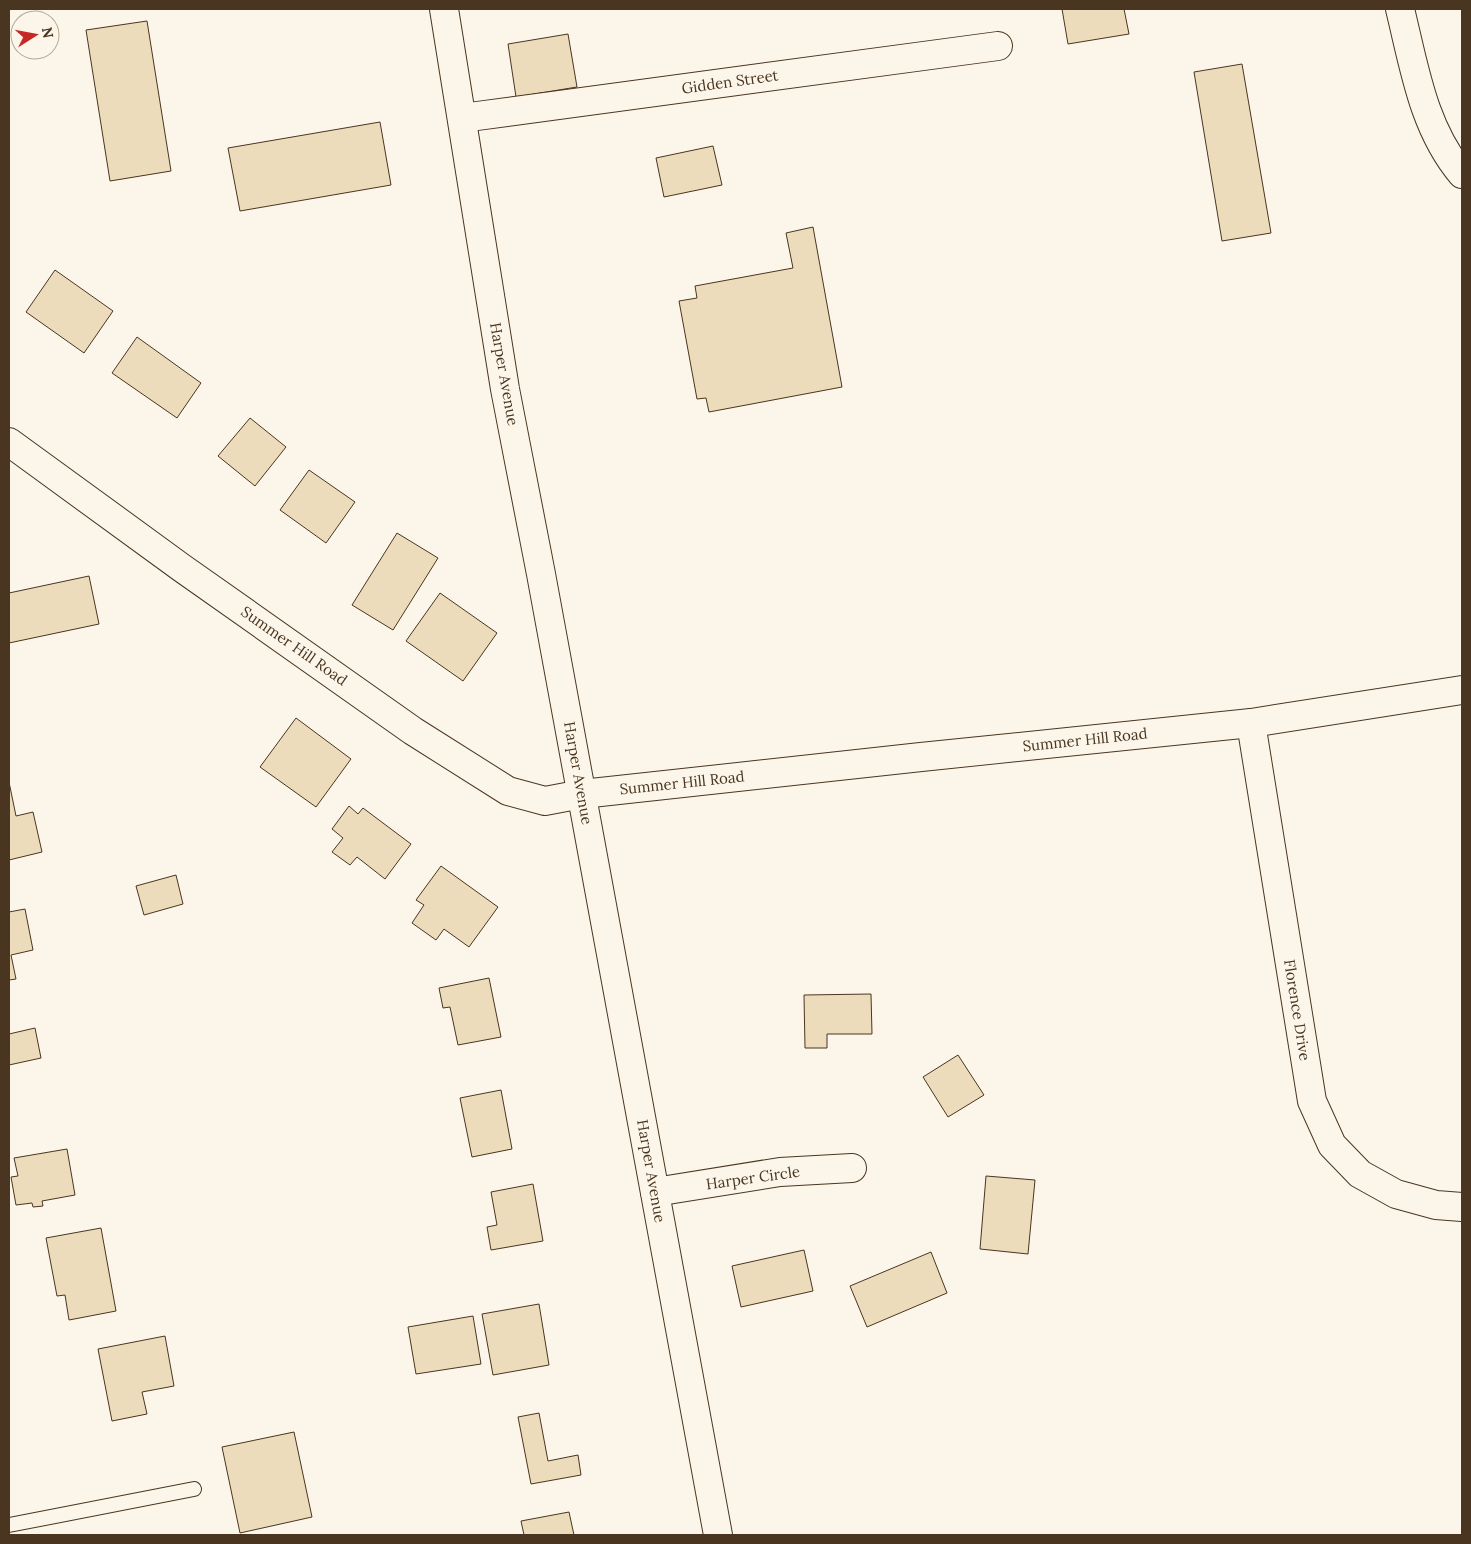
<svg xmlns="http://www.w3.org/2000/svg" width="1471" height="1544" viewBox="0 0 1471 1544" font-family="Lora,serif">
	<rect width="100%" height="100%" fill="#fbf6e9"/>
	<g fill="#ecdcbc" stroke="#4a3520">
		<polygon points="1062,9 1124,9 1129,34 1068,44"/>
		<polygon points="147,21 171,171 110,181 86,30"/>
		<polygon points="568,34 577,87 516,97 508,44"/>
		<polygon points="1242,64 1271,233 1222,241 1194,72"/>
		<polygon points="380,122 391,185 240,211 228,148"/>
		<polygon points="713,146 722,185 664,197 656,158"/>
		<polygon points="813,227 842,387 709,412 706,398 697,399 679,301 697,298 695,286 793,268 786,233"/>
		<polygon points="55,270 113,311 84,353 26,312"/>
		<polygon points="137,337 201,383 177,418 112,373"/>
		<polygon points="250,418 286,447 255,486 218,456"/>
		<polygon points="309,470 355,502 326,543 280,510"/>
		<polygon points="397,533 438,558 393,630 352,605"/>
		<polygon points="89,576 99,624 9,643 9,593"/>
		<polygon points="440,593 497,633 463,681 406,641"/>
		<polygon points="296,718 351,759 316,807 260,767"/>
		<polygon points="9,782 16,816 33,812 42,852 9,860"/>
		<polygon points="349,806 358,814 363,808 411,844 385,879 357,857 350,865 332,852 343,838 332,829"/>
		<polygon points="441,866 498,907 469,947 444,929 436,940 412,923 424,905 416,900"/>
		<polygon points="176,875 183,904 144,915 136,886"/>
		<polygon points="25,909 33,950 11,955 16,979 9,980 9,912"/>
		<polygon points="489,978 501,1037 458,1045 450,1007 443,1008 439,988"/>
		<polygon points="871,994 872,1034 827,1034 827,1048 805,1048 804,995"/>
		<polygon points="35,1028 41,1058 9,1065 9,1034"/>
		<polygon points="958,1055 984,1095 948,1117 923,1077"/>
		<polygon points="501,1090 512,1149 472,1157 460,1098"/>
		<polygon points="67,1149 75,1195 42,1201 43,1206 33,1207 32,1203 16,1205 11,1177 18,1176 14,1158"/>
		<polygon points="986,1176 1035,1180 1028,1254 980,1249"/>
		<polygon points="533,1184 543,1241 491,1250 487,1227 497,1225 491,1192"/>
		<polygon points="101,1228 116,1311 69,1320 65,1295 57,1296 46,1238"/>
		<polygon points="804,1250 813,1291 741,1307 732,1266"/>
		<polygon points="931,1252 947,1293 867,1327 850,1286"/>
		<polygon points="539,1304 549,1365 493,1375 482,1314"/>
		<polygon points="473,1316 481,1364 416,1374 408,1327"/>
		<polygon points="165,1336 174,1386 142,1392 147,1414 112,1421 98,1349"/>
		<polygon points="539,1413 548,1461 578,1455 581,1475 531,1484 518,1417"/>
		<polygon points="294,1432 312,1517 240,1533 222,1447"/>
		<polygon points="569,1512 574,1535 524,1535 521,1521"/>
	</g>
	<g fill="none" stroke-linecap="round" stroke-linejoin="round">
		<g stroke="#4a3520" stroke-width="16">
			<polyline id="service" points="9,1525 194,1489"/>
		</g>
		<g stroke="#4a3520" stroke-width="30">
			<g id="minor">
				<polyline points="444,9 505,389 541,574 718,1535"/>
				<path d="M1400,9C1414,66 1423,128 1462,174"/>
				<polyline points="462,118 998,46"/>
				<polyline points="9,442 182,568 413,731 508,791 545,801 582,794 921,757 1251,723 1462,690"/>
				<polyline points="1251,723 1312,1101 1332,1145 1360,1174 1396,1194 1436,1205 1462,1207"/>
				<polyline points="655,1192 780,1172 852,1168"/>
			</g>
		</g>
		<use href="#service" stroke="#fbf6e9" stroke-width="14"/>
		<use href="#minor" stroke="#fbf6e9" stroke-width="28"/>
	</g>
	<g text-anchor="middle" stroke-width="4" stroke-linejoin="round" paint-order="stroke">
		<g font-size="15" fill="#4a3520" stroke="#fbf6e9">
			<text transform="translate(730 82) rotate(-8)" y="5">Gidden Street</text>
			<text transform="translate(504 374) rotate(80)" y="5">Harper Avenue</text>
			<text transform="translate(294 646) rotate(35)" y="5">Summer Hill Road</text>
			<text transform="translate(1085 740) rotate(-6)" y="5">Summer Hill Road</text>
			<text transform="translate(578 773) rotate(80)" y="5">Harper Avenue</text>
			<text transform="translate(682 783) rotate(-6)" y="5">Summer Hill Road</text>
			<text transform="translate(1297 1010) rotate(81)" y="5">Florence Drive</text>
			<text transform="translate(651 1171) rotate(80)" y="5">Harper Avenue</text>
			<text transform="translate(753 1178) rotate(-8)" y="5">Harper Circle</text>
		</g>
	</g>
	<rect width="1471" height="1544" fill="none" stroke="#4a3520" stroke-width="20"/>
	<g transform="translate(35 35) rotate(79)"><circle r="24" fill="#fbf6e9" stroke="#b4a999"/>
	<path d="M0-4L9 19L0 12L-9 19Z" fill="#c62828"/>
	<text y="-8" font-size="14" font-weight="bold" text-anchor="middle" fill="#4a3520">N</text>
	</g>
</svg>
